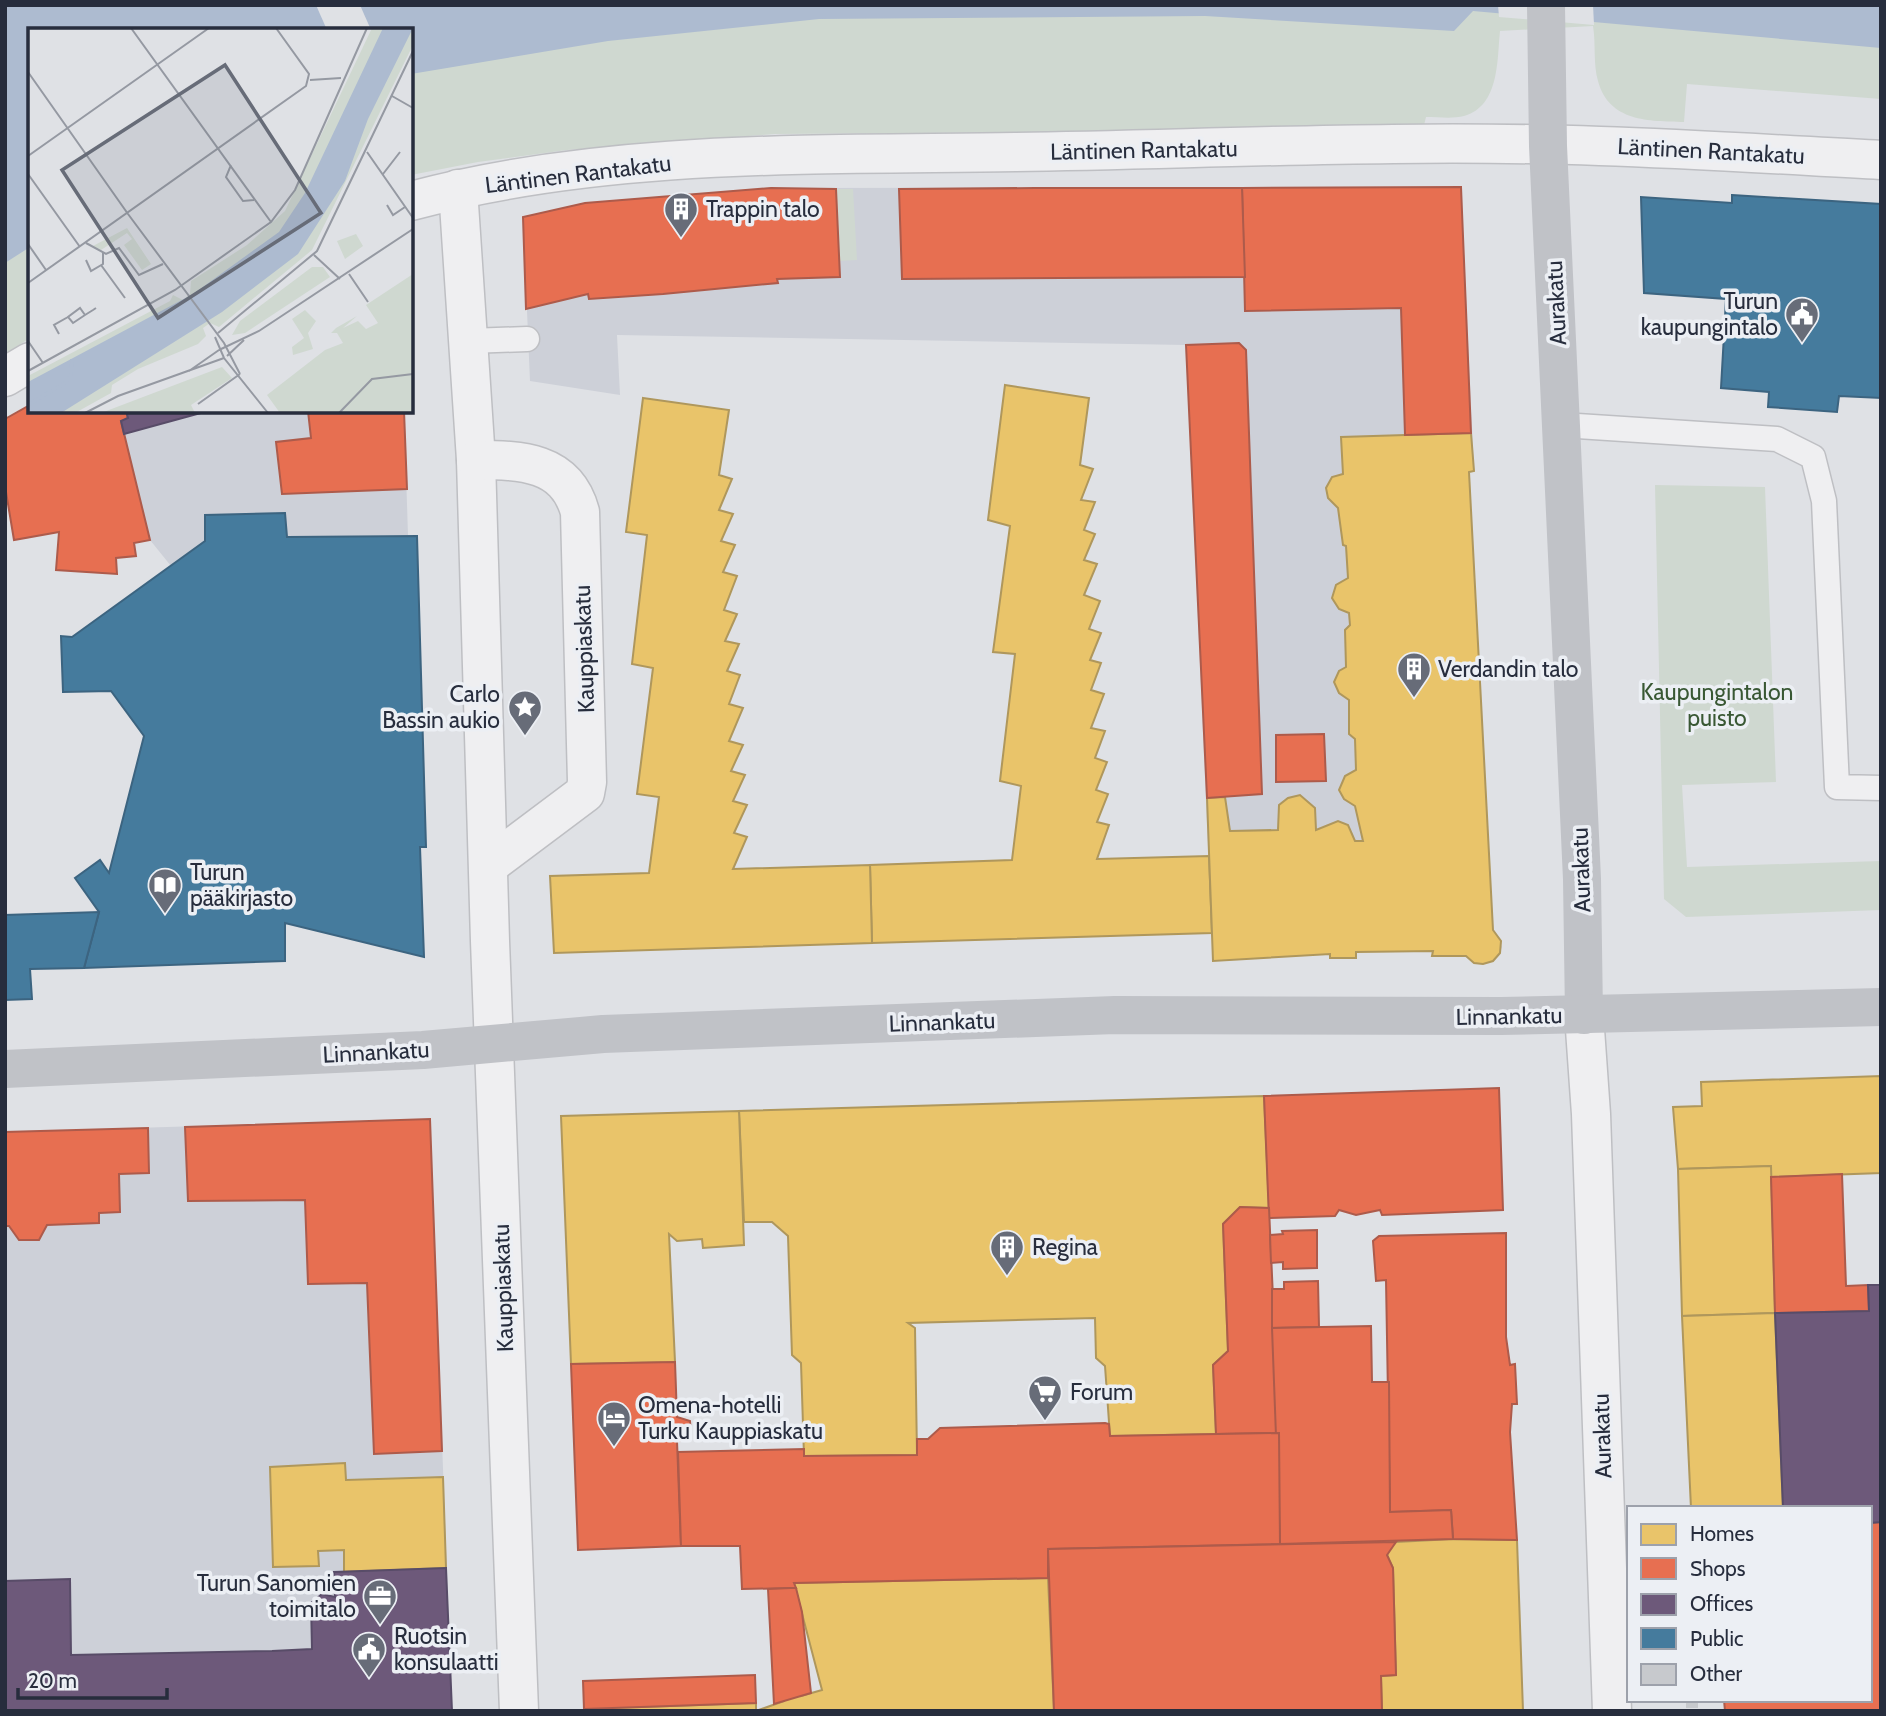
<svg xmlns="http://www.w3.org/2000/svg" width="1886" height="1716" viewBox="0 0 1886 1716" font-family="Cabin,sans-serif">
	<rect width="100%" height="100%" fill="#dfe1e5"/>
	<g fill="#cdd0d8">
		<polygon points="1461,187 1474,471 1469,472 1493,930 1502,947 1497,957 1483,964 1474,963 1466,956 1432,956 1432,951 1357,952 1356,958 1330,958 1329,954 1213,961 1186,345 617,335 620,395 530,381 523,217 771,188"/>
		<polygon points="30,405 30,411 404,411 408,535 287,537 284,513 205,515 205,541 171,566 150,540 135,543 136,556 116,558 117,574 89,571 79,529 14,540 5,419"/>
		<polygon points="430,1119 452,1711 5,1711 5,1132"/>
	</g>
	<g fill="#cfd8d0">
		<path d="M5,5H1881V99L1687,84L1684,122C1649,121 1609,122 1598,81C1593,64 1596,44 1593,26L1500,31C1497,59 1500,106 1464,116C1453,119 1438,117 1426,117L1423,129L775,134L567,150L478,162L411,175V30H30V338L5,354Z"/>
		<polygon points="836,189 853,189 857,260 839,261"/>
		<polygon points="1655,485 1765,487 1776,782 1682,785 1687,867 1881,861 1881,910 1686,917 1664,899"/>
	</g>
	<polygon fill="#adbbd0" points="5,5 1881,5 1881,48 1473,11 1454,31 1205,16 819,19 608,41 411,74 411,30 30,30 30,247 5,263"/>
	<g fill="#dfe1e5">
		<polygon points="316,5 360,5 371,30 327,30"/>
		<polygon points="1498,5 1593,5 1594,25 1499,17"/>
	</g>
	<g fill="#e9c46a" stroke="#af975c" stroke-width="2">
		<polygon points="1005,385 1089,398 1080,465 1093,469 1081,500 1095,502 1084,530 1095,534 1084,560 1097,564 1084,595 1100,601 1089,629 1101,633 1090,660 1101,663 1091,690 1104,694 1091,728 1105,731 1095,758 1107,762 1096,790 1108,794 1097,822 1109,825 1097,859 1209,856 1212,933 872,943 870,865 1012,860 1021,786 1000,781 1015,654 993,652 1010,526 988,520"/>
		<polygon points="643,398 729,410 719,475 732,479 719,510 733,514 721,541 735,545 723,572 737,576 724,610 737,614 725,641 739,644 727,671 740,675 729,704 743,708 729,741 743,745 731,771 745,775 733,801 747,805 734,833 747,837 733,869 870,865 872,943 554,953 550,876 649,873 659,797 637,794 653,668 632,664 647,535 626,532"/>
		<polygon points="1471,433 1474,471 1469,472 1493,930 1501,941 1500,953 1493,961 1483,964 1474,963 1466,956 1432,956 1433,951 1356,952 1356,958 1330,958 1330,954 1213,961 1207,798 1225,797 1230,831 1278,830 1279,805 1288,798 1300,795 1315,808 1316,830 1338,821 1348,825 1355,841 1363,841 1355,806 1344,799 1339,790 1345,776 1356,770 1355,739 1349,734 1349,700 1339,693 1334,682 1339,671 1346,667 1345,630 1350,625 1349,613 1339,609 1332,598 1336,585 1348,578 1346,546 1343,545 1338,508 1328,498 1326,488 1332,477 1343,474 1341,437"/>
		<polygon points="1881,1076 1881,1173 1771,1177 1771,1166 1678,1169 1673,1107 1702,1106 1701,1082"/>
		<polygon points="1264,1096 1269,1208 1240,1207 1223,1224 1228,1351 1213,1365 1216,1434 1110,1436 1105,1366 1096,1358 1095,1318 908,1323 915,1328 917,1455 804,1456 801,1363 792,1355 788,1236 772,1222 744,1222 739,1111"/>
		<polygon points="739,1111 744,1245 703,1248 702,1239 677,1241 669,1234 675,1362 571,1364 561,1116"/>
		<polygon points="1771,1166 1775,1313 1682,1316 1678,1169"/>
		<polygon points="1775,1313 1783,1508 1691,1508 1682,1316"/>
		<polygon points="345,1463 346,1480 443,1477 446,1568 344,1572 344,1550 318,1551 319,1566 273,1567 270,1467"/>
		<polygon points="1453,1539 1517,1540 1523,1711 1382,1711 1381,1676 1396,1675 1393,1568 1387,1555 1390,1548 1396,1542"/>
		<polygon points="1048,1578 1054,1711 756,1711 784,1701 782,1693 798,1689 801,1696 822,1690 794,1583"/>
		<polygon points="756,1703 756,1711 584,1711 584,1709"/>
	</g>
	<g fill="#e76f51" stroke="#ad5b4b" stroke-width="2">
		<polygon points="1461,187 1471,433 1405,435 1401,308 1245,311 1242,188"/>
		<polygon points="771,188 836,189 840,277 777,279 778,283 663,294 589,299 588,294 526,309 523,217 585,203"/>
		<polygon points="1035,188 1242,188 1245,277 902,279 899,189"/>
		<polygon points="1239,343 1246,350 1262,794 1207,798 1186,345"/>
		<polygon points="30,405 30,411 126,411 128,418 121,421 150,540 134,543 136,556 116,558 117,574 56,570 59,532 14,540 5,486 5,419"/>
		<polygon points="308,411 404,411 407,489 282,494 276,442 311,438"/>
		<polygon points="1324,734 1326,781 1276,782 1276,735"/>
		<polygon points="1499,1088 1503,1210 1382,1215 1380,1210 1356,1215 1339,1210 1335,1216 1269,1218 1264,1096"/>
		<polygon points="430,1119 442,1451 374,1454 367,1283 308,1284 305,1200 188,1201 185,1127"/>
		<polygon points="148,1128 149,1173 119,1174 120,1212 99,1213 99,1223 47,1225 39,1240 19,1240 9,1226 5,1226 5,1132"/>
		<polygon points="1842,1174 1846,1286 1868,1285 1869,1311 1775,1313 1771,1177"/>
		<polygon points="1240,1207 1269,1208 1279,1433 1216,1434 1213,1365 1228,1351 1223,1224"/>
		<polygon points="1317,1230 1317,1268 1283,1269 1283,1262 1271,1263 1270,1235 1283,1234 1282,1231"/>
		<polygon points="1506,1233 1506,1337 1510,1365 1515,1364 1517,1404 1512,1404 1510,1432 1517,1540 1453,1539 1451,1510 1390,1512 1386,1280 1376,1281 1373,1241 1379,1236"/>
		<polygon points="1318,1281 1319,1327 1272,1328 1272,1289 1284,1289 1284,1282"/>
		<polygon points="1371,1326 1372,1382 1389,1382 1390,1512 1451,1510 1453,1539 1280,1544 1272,1328"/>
		<polygon points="675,1362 677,1417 690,1421 691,1433 685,1441 677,1441 681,1546 578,1550 571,1364"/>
		<polygon points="1105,1423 1109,1424 1110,1436 1279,1433 1280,1544 1048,1549 1048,1578 794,1583 796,1588 742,1589 740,1546 681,1546 678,1452 804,1449 804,1456 917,1455 917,1439 928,1439 940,1428"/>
		<polygon points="1881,1522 1881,1711 1725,1711 1724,1700 1870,1700 1870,1523"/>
		<polygon points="1396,1542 1387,1555 1393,1568 1396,1675 1381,1676 1382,1711 1054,1711 1048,1549"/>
		<polygon points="791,1588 796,1588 802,1612 811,1693 774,1704 768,1589"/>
		<polygon points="755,1675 756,1703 584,1709 583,1681"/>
	</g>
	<g fill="#6d597a" stroke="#584c68" stroke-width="2">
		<polygon points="126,411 208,411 124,434 121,421 128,418"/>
		<polygon points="1868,1285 1881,1285 1881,1522 1870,1523 1870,1508 1783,1508 1775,1313 1869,1311"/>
		<polygon points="446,1568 452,1711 5,1711 5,1581 70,1579 71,1655 272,1651 312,1649 311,1603 322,1594 335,1597 334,1572"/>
	</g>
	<g fill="#457b9d" stroke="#3c6480" stroke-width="2">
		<polygon points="1732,195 1881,204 1881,398 1839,396 1837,412 1768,407 1769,392 1721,388 1726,299 1644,293 1641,197 1732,203"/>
		<polygon points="285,513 287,537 417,536 426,847 420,847 424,957 285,923 285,961 84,968 99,912 75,878 100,860 109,873 144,736 111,691 63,692 61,636 72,637 205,541 205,515"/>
		<polygon points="99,912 84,968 30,969 32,999 5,1000 5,915"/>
	</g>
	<rect fill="#c7c9cd" x="1686" y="1700" width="12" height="8"/>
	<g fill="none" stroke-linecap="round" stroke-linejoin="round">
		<g stroke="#bebfc3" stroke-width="27">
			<g id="lane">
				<polyline points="469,341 527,339"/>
				<polyline points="1562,425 1777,439 1813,457 1824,501 1837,787 1881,788"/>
			</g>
		</g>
		<g stroke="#bebfc3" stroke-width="41">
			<g id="street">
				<polyline points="458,189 476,460 490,941 519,1711"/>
				<path d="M411,201C604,149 816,155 1015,152C1210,149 1405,139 1600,146C1693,149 1787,155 1881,160"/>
				<polyline points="5,377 30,362"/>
				<path d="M476,460C521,460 566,461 580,512L587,782L585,793L489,865"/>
				<polyline points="1584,1015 1591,1114 1612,1711"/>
			</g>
		</g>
		<use href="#lane" stroke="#efeff1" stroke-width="24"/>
		<use href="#street" stroke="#efeff1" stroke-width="38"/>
		<g stroke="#c0c2c7" stroke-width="38">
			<polyline points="1546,5 1548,146 1582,879 1584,1015"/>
			<polyline points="5,1069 423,1050 603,1034 1115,1015 1501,1016 1881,1007"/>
		</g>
	</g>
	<defs>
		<g id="building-pin" transform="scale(1.75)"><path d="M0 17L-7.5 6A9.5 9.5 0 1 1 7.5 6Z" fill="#676c78" stroke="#eceff4"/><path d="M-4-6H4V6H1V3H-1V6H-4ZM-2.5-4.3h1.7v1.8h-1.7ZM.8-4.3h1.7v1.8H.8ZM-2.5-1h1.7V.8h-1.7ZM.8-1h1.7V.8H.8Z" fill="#fff"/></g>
		<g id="civic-pin" transform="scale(1.75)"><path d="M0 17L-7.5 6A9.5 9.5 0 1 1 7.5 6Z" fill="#676c78" stroke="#eceff4"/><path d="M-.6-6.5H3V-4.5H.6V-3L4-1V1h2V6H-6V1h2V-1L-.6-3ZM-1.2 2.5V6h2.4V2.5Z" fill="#fff"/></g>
		<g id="sight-pin" transform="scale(1.75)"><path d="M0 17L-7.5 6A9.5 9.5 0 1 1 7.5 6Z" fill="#676c78" stroke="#eceff4"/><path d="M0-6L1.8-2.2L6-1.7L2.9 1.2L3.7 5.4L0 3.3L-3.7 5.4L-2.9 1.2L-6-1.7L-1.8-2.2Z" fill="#fff"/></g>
		<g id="library-pin" transform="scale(1.75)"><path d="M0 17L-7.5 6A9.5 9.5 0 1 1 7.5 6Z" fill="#676c78" stroke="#eceff4"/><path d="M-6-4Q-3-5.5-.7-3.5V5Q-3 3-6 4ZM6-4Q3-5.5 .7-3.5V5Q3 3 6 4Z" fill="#fff"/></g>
		<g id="supermarket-pin" transform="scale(1.75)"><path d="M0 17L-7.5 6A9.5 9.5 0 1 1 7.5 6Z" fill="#676c78" stroke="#eceff4"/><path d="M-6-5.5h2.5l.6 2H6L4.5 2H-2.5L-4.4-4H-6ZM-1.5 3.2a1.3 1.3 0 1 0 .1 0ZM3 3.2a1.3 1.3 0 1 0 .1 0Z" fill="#fff"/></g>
		<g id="hotel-pin" transform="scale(1.75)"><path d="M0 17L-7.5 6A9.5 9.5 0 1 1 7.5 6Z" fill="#676c78" stroke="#eceff4"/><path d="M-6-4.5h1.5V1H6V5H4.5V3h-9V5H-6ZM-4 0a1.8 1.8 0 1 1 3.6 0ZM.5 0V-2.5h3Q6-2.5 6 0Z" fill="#fff"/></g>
		<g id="office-pin" transform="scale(1.75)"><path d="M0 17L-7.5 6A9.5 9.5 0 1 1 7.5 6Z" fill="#676c78" stroke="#eceff4"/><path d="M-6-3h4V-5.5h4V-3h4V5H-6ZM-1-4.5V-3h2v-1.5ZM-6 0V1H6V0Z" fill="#fff"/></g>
	</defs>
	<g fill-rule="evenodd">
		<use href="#building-pin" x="681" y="209"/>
		<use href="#civic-pin" x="1802" y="314"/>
		<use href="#building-pin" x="1414" y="669"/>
		<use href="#sight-pin" x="525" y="707"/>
		<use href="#library-pin" x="165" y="885"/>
		<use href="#building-pin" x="1007" y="1247"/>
		<use href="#supermarket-pin" x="1045" y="1392"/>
		<use href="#hotel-pin" x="614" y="1418"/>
		<use href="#office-pin" x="380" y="1596"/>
		<use href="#civic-pin" x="369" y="1649"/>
	</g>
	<g text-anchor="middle" stroke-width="7" stroke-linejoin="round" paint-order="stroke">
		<g font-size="23" fill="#272d3d" stroke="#eceff4">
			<text transform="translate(1144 150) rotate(-1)" y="8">Läntinen Rantakatu</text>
			<text transform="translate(1711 151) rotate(3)" y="8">Läntinen Rantakatu</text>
			<text transform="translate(578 174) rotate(-7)" y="8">Läntinen Rantakatu</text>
			<text transform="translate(1556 303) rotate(-93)" y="8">Aurakatu</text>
			<text transform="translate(584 649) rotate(-92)" y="8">Kauppiaskatu</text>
			<text transform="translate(1581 870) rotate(-92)" y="8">Aurakatu</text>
			<text transform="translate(1509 1016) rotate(-1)" y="8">Linnankatu</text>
			<text transform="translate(942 1022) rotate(-2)" y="8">Linnankatu</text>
			<text transform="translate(376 1052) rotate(-3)" y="8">Linnankatu</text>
			<text transform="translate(503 1288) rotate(-92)" y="8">Kauppiaskatu</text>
			<text transform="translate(1602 1436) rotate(-92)" y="8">Aurakatu</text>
		</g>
		<g font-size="23" fill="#272d3d" stroke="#eceff4" text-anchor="start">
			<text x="706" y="217">Trappin talo</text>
			<text x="1778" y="309" text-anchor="end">Turun<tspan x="1778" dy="26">kaupungintalo</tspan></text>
			<text x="1438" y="677">Verdandin talo</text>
			<text x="500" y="702" text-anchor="end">Carlo<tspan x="500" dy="26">Bassin aukio</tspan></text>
			<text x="190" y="880">Turun<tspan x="190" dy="26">pääkirjasto</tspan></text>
			<text x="1032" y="1255">Regina</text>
			<text x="1070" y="1400">Forum</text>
			<text x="638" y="1413">Omena-hotelli<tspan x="638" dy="26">Turku Kauppiaskatu</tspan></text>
			<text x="356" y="1591" text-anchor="end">Turun Sanomien<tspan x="356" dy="26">toimitalo</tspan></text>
			<text x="394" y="1644">Ruotsin<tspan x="394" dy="26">konsulaatti</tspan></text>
		</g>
		<g font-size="23" fill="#395834" stroke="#eceff4">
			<text x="1717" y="700">Kaupungintalon<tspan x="1717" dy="26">puisto</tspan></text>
		</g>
	</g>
	<g transform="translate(28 28)">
		<rect width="385" height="385" fill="#dfe1e5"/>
		<path d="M344,0H385V17L284,222L191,299L182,295L175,300L178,308L170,316L110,341L84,357L83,365L47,385H0V348L142,273L145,267L155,272L162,266L163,253L219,217L257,183ZM99,200L123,236L114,242L96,217L104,211L99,205L73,222L65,218ZM328,206L335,218L317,231L309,213ZM284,239H295L302,249L217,305L204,307L212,293ZM385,246V385H252L239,367L297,322L315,315L309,305H303L308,300L329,288L315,300L330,293L338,301L350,295L338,277ZM277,282L288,293L280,305L285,321L265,327L264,319L276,310L264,291ZM194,339L204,350L163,377L167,385H73Z" fill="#cfd8d0"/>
		<path d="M355,0H385L340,91L317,153L270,226L194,284L33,385H0V354L165,266L251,204L277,165Z" fill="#adbbd0"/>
		<path fill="none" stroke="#adbbd0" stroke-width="3.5" d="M0,377L37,355L43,348L44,331"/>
		<path fill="none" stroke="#9599a2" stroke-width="2" d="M103,0L243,194M0,44L100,186M282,52L313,50M364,68L385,80M339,124L385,190M0,128L181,0M203,137L198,149L215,173L226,172M0,146L52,219M355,146L372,124M359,177L365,187L377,179M100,186L196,315L212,346M58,215L78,226L91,220L111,247L135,236M0,216L18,242M286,227L312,251M58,232L63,243L75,236V225M73,237L97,270M321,246L340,274M0,255L278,58L281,46L248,0M57,287L52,280L40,289L45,295L57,287L65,282L68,280M190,305L289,223L385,23M31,306L26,297L40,289M187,309L196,330L240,385M0,313L15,335M191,322L231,303L385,201M199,328L216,312M0,343L147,262L243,194L267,162L339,0M161,343L191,322M170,376L212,346M57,385L90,368L196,330M311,385L344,351L385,346"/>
		<path fill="#676c78" fill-opacity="0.15" stroke="#676c78" stroke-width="3.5" d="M197,37L293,185L130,290L34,142Z"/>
		<rect width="385" height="385" fill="none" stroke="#272d3d" stroke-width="3.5"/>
	</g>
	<rect width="1886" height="1716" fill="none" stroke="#272d3d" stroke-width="14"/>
	<rect x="1627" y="1506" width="245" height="196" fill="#eceff4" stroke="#9da1ab" stroke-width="2"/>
	<rect x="1641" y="1524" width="35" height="21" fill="#e9c46a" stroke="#9da1ab" stroke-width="2"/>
	<text x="1690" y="1541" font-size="21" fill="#272d3d">Homes</text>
	<rect x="1641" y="1558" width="35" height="21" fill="#e76f51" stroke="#9da1ab" stroke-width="2"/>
	<text x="1690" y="1576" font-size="21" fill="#272d3d">Shops</text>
	<rect x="1641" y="1594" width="35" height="21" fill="#6d597a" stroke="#9da1ab" stroke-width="2"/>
	<text x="1690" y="1611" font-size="21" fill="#272d3d">Offices</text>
	<rect x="1641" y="1628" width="35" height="21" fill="#457b9d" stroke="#9da1ab" stroke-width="2"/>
	<text x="1690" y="1646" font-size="21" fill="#272d3d">Public</text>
	<rect x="1641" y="1664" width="35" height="21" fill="#c7c9cd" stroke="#9da1ab" stroke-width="2"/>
	<text x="1690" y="1681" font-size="21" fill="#272d3d">Other</text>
	<path d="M18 1688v10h149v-10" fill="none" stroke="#272d3d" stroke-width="3.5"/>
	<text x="28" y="1688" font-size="21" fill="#272d3d" stroke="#eceff4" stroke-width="5" paint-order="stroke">20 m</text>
</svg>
